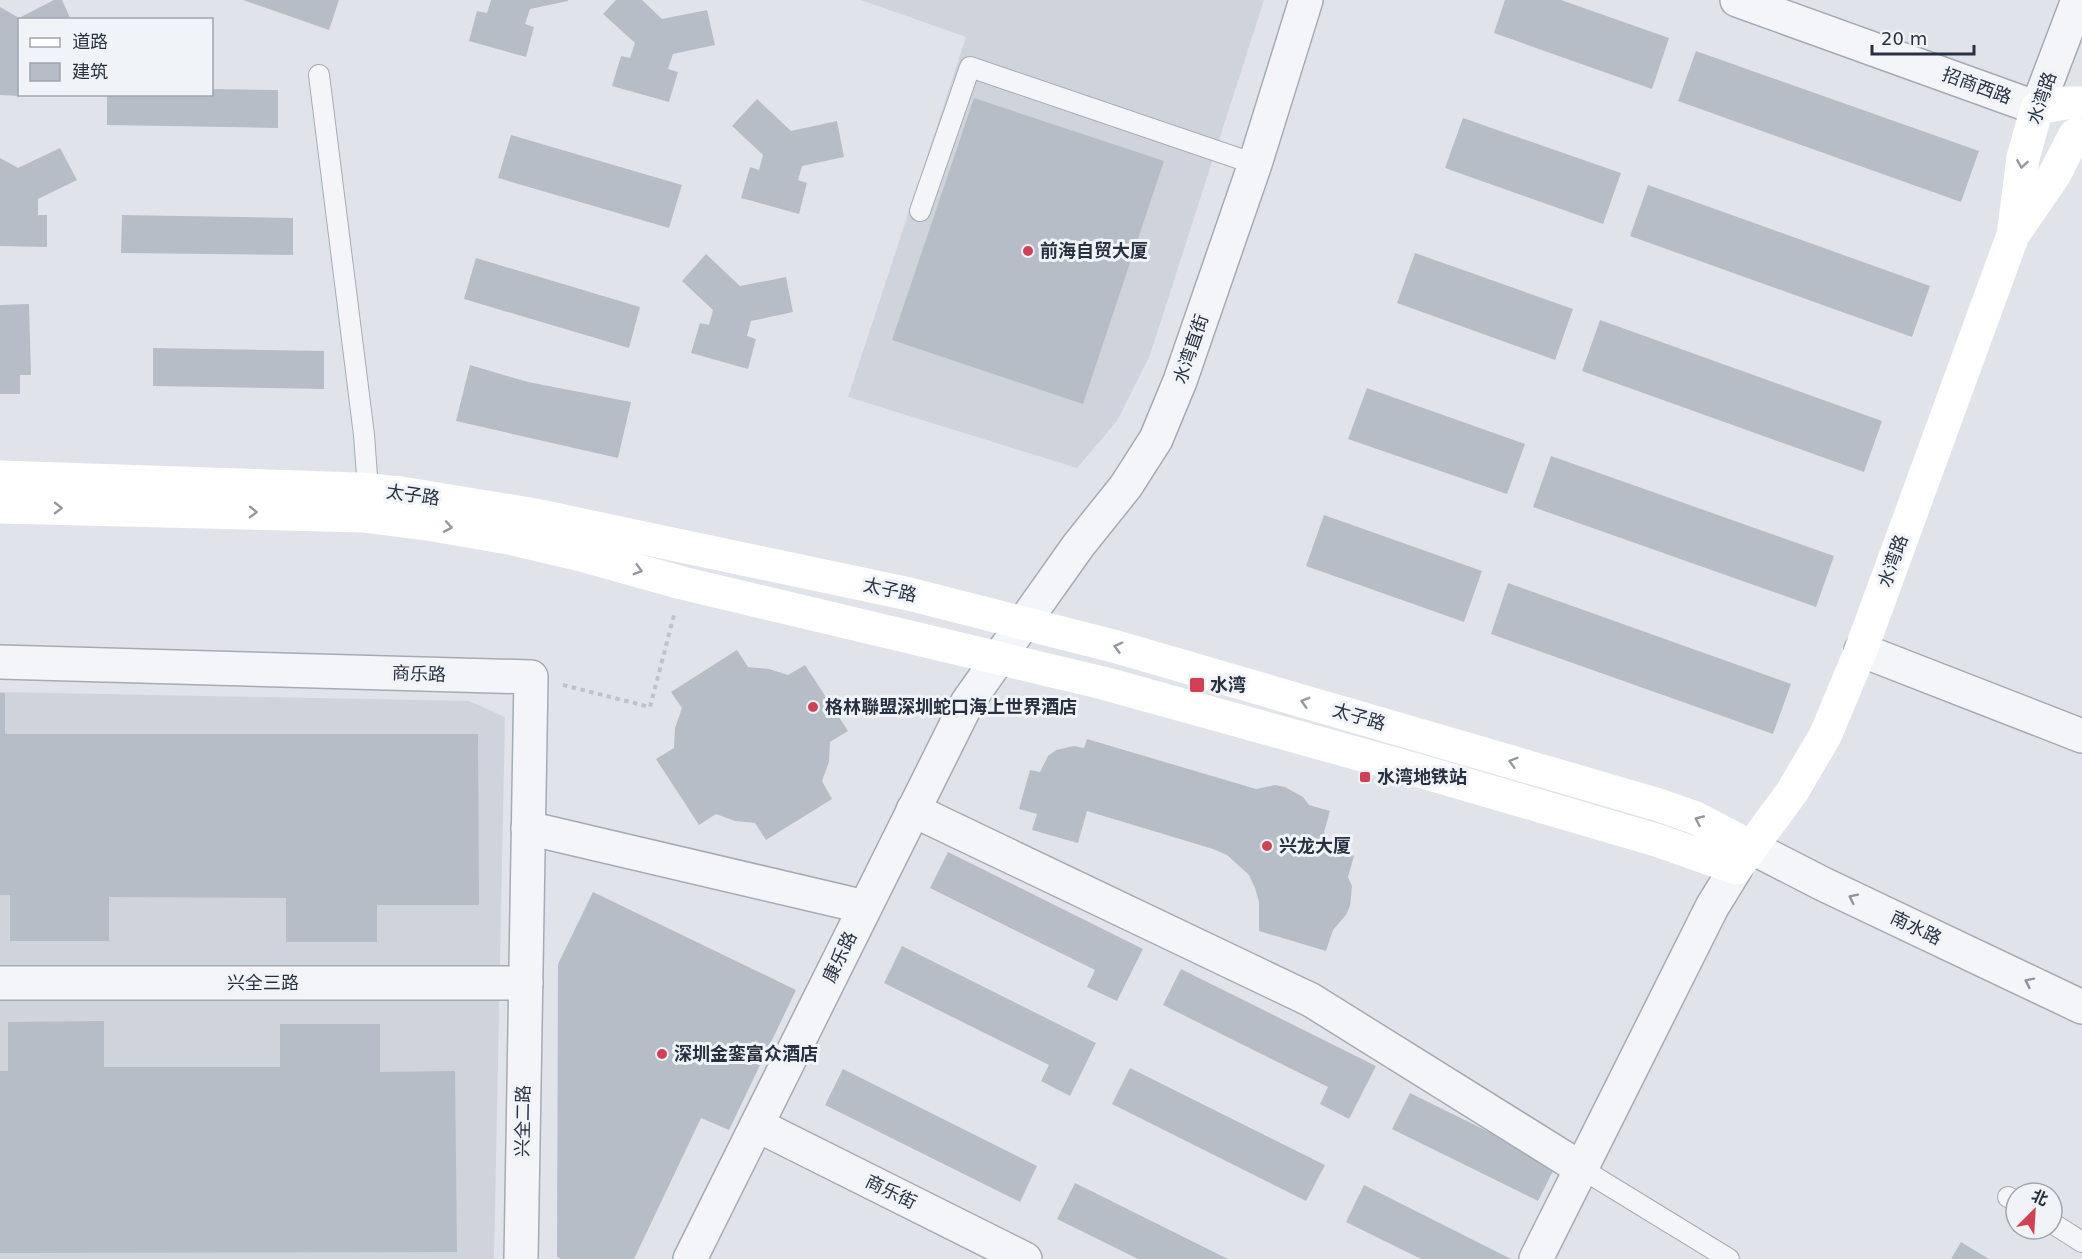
<svg xmlns="http://www.w3.org/2000/svg" width="2082" height="1259" viewBox="0 0 2082 1259" font-family="'DejaVu Sans','Noto Sans SC',sans-serif">
	<rect width="100%" height="100%" fill="#e0e4ea"/>
	<g fill="#ced3dc">
		<polygon points="861,0 1264,0 1150,355 1117,421 1077,468 848,397 966,37"/>
		<polygon points="0,692 469,701 505,717 494,1259 0,1259"/>
	</g>
	<g fill="#b7bdc7">
		<polygon points="54,0 62,0 71,20 20,20 20,96 0,95 0,7 19,18"/>
		<polygon points="243,0 339,0 329,30"/>
		<polygon points="491,0 568,0 568,1 530,9 525,24 534,27 526,57 469,41 477,11 487,13"/>
		<polygon points="616,0 642,0 662,19 707,10 715,45 673,54 668,69 678,72 669,102 612,86 621,56 630,58 635,43 603,14"/>
		<polygon points="1505,0 1561,0 1669,38 1652,89 1494,33"/>
		<polygon points="1696,51 1979,151 1961,202 1678,101"/>
		<polygon points="212,89 278,90 278,128 107,125 107,94 212,94"/>
		<polygon points="974,98 1164,161 1083,404 892,340"/>
		<polygon points="757,99 791,131 837,121 844,157 802,166 798,180 807,183 799,214 741,198 750,167 759,170 763,155 732,126"/>
		<polygon points="1463,118 1621,173 1603,224 1445,168"/>
		<polygon points="511,135 682,185 669,228 498,178"/>
		<polygon points="60,148 77,180 38,199 38,215 47,215 47,247 0,246 0,158 18,168"/>
		<polygon points="1648,185 1930,286 1912,337 1630,236"/>
		<polygon points="122,215 293,218 293,255 121,253"/>
		<polygon points="1415,253 1573,309 1555,360 1397,303"/>
		<polygon points="706,254 740,286 786,277 793,312 751,321 747,336 756,339 748,369 691,353 700,323 709,325 713,310 682,281"/>
		<polygon points="476,258 640,307 629,348 464,299"/>
		<polygon points="29,304 31,375 20,375 20,394 0,394 0,305"/>
		<polygon points="1600,320 1882,421 1864,472 1582,371"/>
		<polygon points="153,348 324,351 324,389 153,386"/>
		<polygon points="470,365 528,382 631,402 618,458 456,421"/>
		<polygon points="1367,388 1525,444 1507,494 1348,439"/>
		<polygon points="1551,456 1834,556 1816,607 1533,507"/>
		<polygon points="1324,515 1482,571 1464,622 1306,566"/>
		<polygon points="1508,583 1791,684 1773,734 1491,634"/>
		<polygon points="737,650 748,667 769,669 788,675 805,665 848,731 830,742 829,762 822,781 832,799 766,840 755,823 735,821 716,814 699,825 656,759 674,748 675,728 682,708 671,692"/>
		<polygon points="0,693 5,693 5,734 478,734 479,905 377,905 377,942 286,942 286,898 109,897 109,941 10,941 10,895 0,895"/>
		<polygon points="1087,739 1256,789 1275,785 1285,787 1303,797 1309,805 1330,811 1324,832 1334,850 1354,856 1348,877 1352,886 1350,906 1346,915 1333,930 1326,951 1259,931 1259,902 1255,888 1249,875 1227,855 1213,849 1087,811 1078,843 1032,830 1037,814 1019,809 1030,770 1040,772 1048,756 1056,750 1074,746 1084,748"/>
		<polygon points="948,852 1143,949 1117,1001 1087,987 1095,970 930,888"/>
		<polygon points="593,892 796,990 729,1130 701,1118 634,1259 561,1259 557,1257 558,964"/>
		<polygon points="902,946 1096,1043 1070,1096 1041,1081 1049,1065 884,983"/>
		<polygon points="1181,969 1376,1066 1349,1119 1320,1104 1328,1087 1163,1005"/>
		<polygon points="104,1021 104,1067 280,1067 280,1024 380,1024 380,1072 455,1071 457,1252 0,1253 0,1071 8,1071 8,1022"/>
		<polygon points="1130,1068 1325,1165 1306,1201 1112,1104"/>
		<polygon points="843,1069 1037,1166 1020,1202 825,1105"/>
		<polygon points="1410,1093 1556,1165 1538,1201 1392,1129"/>
		<polygon points="1075,1183 1228,1259 1138,1259 1057,1219"/>
		<polygon points="1364,1185 1511,1259 1421,1259 1346,1222"/>
		<polygon points="1961,1242 1989,1259 1951,1259"/>
	</g>
	<g fill="none" stroke-linecap="round" stroke-linejoin="round">
		<g stroke="#a5abb4" stroke-width="22">
			<g id="service">
				<polyline points="319,75 364,435 368,490"/>
				<polyline points="920,211 970,67 1255,164"/>
				<polyline points="1582,1169 1729,1259"/>
				<polyline points="2008,1197 2016,1201"/>
				<polyline points="2052,1223 2082,1242"/>
			</g>
		</g>
		<g stroke="#a5abb4" stroke-width="36">
			<g id="minor">
				<polyline points="1861,650 2082,736"/>
				<polyline points="0,662 531,677 521,1259"/>
				<polyline points="913,810 1311,1000 1582,1169"/>
				<polyline points="528,828 865,907"/>
				<polyline points="0,983 526,983"/>
				<polyline points="757,1125 1025,1259"/>
				<polyline points="1536,1259 1712,907 1736,868"/>
			</g>
		</g>
		<g stroke="#a5abb4" stroke-width="36">
			<g id="tertiary">
				<polyline points="1737,0 2037,108 2078,0"/>
				<polyline points="1751,847 1823,884 2082,1007"/>
				<polyline points="690,1259 967,703 1078,546 1126,486 1156,439 1180,381 1255,164 1306,0"/>
			</g>
		</g>
		<polyline stroke="#bec2c9" stroke-width="4" stroke-dasharray="4.5 4.5" stroke-linecap="butt" points="563,685 650,707 674,615"/>
		<use href="#service" stroke="#f3f5f8" stroke-width="20"/>
		<use href="#minor" stroke="#f3f5f8" stroke-width="33"/>
		<use href="#tertiary" stroke="#f3f5f8" stroke-width="33"/>
		<g stroke="#fff" stroke-width="33">
			<polyline points="2037,108 2065,103 2082,103"/>
			<polyline points="2014,228 2023,158 2037,108"/>
			<polyline points="0,477 358,489 401,493 535,515 909,594 1117,647 1659,805 1696,818 1751,847"/>
			<polyline points="0,507 364,516 433,525 509,538 585,556 682,583 1103,683 1420,771 1656,840 1736,868 1792,792 1825,736 1861,650 2013,235 2053,177 2075,135"/>
		</g>
	</g>
	<defs><path id="oneway-chevron" d="M-2-3.5L2.5 0L-2 3.5" fill="none" stroke-width="1.6" stroke-linecap="round" stroke-linejoin="round" transform="scale(1.5)"/></defs>
	<g stroke="#9498a0">
		<use href="#oneway-chevron" transform="translate(2022 164) rotate(99)"/>
		<use href="#oneway-chevron" transform="translate(58 508) rotate(1)"/>
		<use href="#oneway-chevron" transform="translate(253 512) rotate(1)"/>
		<use href="#oneway-chevron" transform="translate(448 527) rotate(10)"/>
		<use href="#oneway-chevron" transform="translate(638 570) rotate(16)"/>
		<use href="#oneway-chevron" transform="translate(1118 647) rotate(-165)"/>
		<use href="#oneway-chevron" transform="translate(1305 702) rotate(-164)"/>
		<use href="#oneway-chevron" transform="translate(1513 762) rotate(-164)"/>
		<use href="#oneway-chevron" transform="translate(1699 820) rotate(-156)"/>
	</g>
	<g stroke="#8e939d">
		<use href="#oneway-chevron" transform="translate(1853 898) rotate(-154)"/>
		<use href="#oneway-chevron" transform="translate(2029 982) rotate(-154)"/>
	</g>
	<g fill="#d44053" stroke="#f0f3f7" stroke-width="2">
		<circle cx="1028" cy="251" r="6"/>
		<rect x="1189" y="677" width="16" height="16" rx="3"/>
		<circle cx="813" cy="707" r="6"/>
		<rect x="1359" y="771" width="12" height="12" rx="3"/>
		<circle cx="1267" cy="846" r="6"/>
		<circle cx="662" cy="1054" r="6"/>
	</g>
	<g text-anchor="middle" stroke-width="6" stroke-linejoin="round" paint-order="stroke">
		<g font-size="18" fill="#283142" stroke="#f0f3f7">
			<text transform="translate(1977 86) rotate(20)" y="6">招商西路</text>
			<text transform="translate(2042 98) rotate(-71)" y="6">水湾路</text>
			<text transform="translate(1191 349) rotate(-71)" y="6">水湾直街</text>
			<text transform="translate(413 495) rotate(8)" y="6">太子路</text>
			<text transform="translate(1893 561) rotate(-70)" y="6">水湾路</text>
			<text transform="translate(890 590) rotate(12)" y="6">太子路</text>
			<text transform="translate(419 674) rotate(2)" y="6">商乐路</text>
			<text transform="translate(1359 717) rotate(16)" y="6">太子路</text>
			<text transform="translate(1916 928) rotate(26)" y="6">南水路</text>
			<text transform="translate(840 957) rotate(-64)" y="6">康乐路</text>
			<text x="263" y="989">兴全三路</text>
			<text transform="translate(523 1121) rotate(-89)" y="6">兴全二路</text>
			<text transform="translate(891 1192) rotate(26)" y="6">商乐街</text>
		</g>
		<g font-size="18" font-weight="bold" fill="#283142" stroke="#f0f3f7" text-anchor="start">
			<text x="1040" y="257">前海自贸大厦</text>
			<text x="1210" y="691">水湾</text>
			<text x="825" y="713">格林聯盟深圳蛇口海上世界酒店</text>
			<text x="1377" y="783">水湾地铁站</text>
			<text x="1279" y="852">兴龙大厦</text>
			<text x="674" y="1060">深圳金銮富众酒店</text>
		</g>
	</g>
	<rect x="18" y="18" width="195" height="78" fill="#f0f3f7" stroke="#a0a5af" stroke-width="1.5"/>
	<rect x="30" y="38" width="30" height="9" fill="#ffffff" stroke="#a0a5af" stroke-width="1.5"/>
	<text x="72" y="48" font-size="18" fill="#283142">道路</text>
	<rect x="30" y="63" width="30" height="18" fill="#b7bdc7" stroke="#a0a5af" stroke-width="1.5"/>
	<text x="72" y="78" font-size="18" fill="#283142">建筑</text>
	<g transform="translate(2034 1211) rotate(24)"><circle r="28" fill="#f0f3f7" stroke="#a0a5af" stroke-width="1.5"/>
	<path d="M0-4.5L10 22L0 15L-10 22Z" fill="#d44053"/>
	<text y="-9" font-size="16" font-weight="bold" text-anchor="middle" fill="#283142">北</text>
	</g>
	<path d="M1872 45v9h102v-9" fill="none" stroke="#283142" stroke-width="3"/>
	<text x="1881" y="45" font-size="18" fill="#283142" stroke="#f0f3f7" stroke-width="4.5" paint-order="stroke">20 m</text>
</svg>
